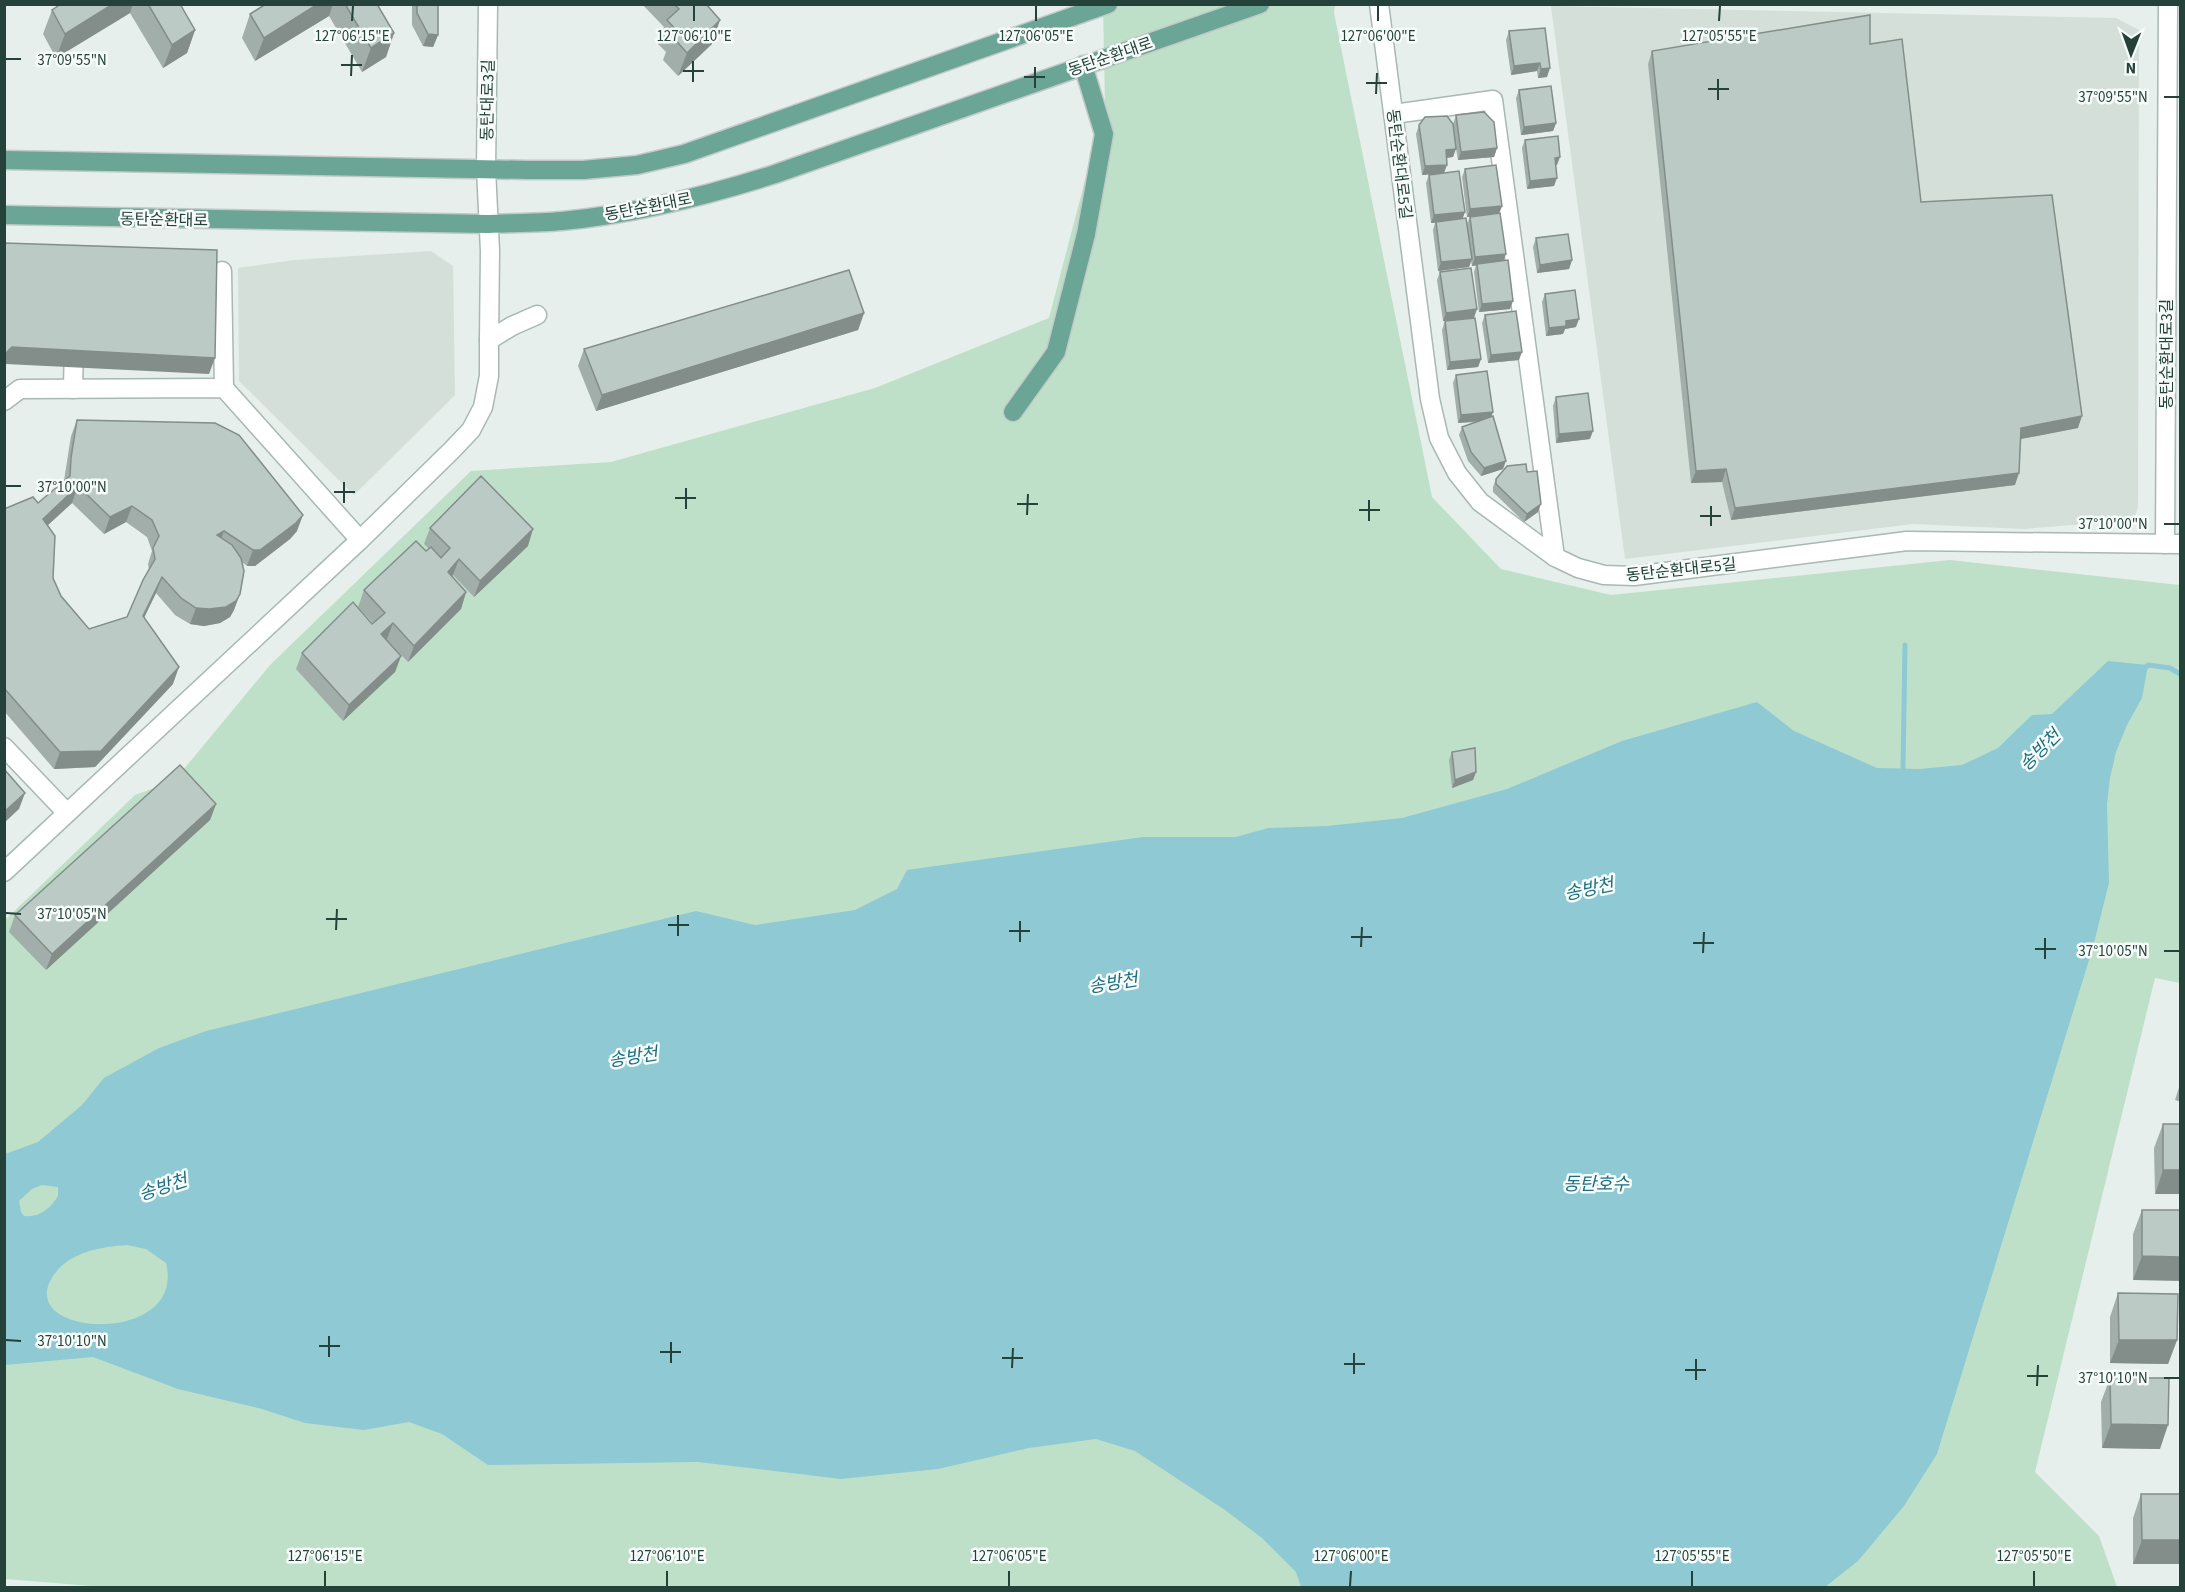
<svg xmlns="http://www.w3.org/2000/svg" width="2185" height="1592" viewBox="0 0 2185 1592" font-family="'Source Sans 3','Noto Sans KR',sans-serif">
	<rect width="100%" height="100%" fill="#e6efeb"/>
	<g fill="#d4dfda">
		<polygon points="1551,6 2116,18 2139,30 2138,507 2134,520 2024,529 1913,524 1625,559"/>
		<polygon points="431,251 453,266 455,395 354,495 239,381 238,268 294,260"/>
	</g>
	<polygon fill="#bfe0c8" points="1103,5 1335,5 1334,13 1432,497 1501,569 1611,595 1950,560 2180,585 2180,983 2155,978 2035,1472 2099,1536 2117,1587 116,1588 5,1579 5,920 135,795 174,781 271,664 471,471 611,462 875,388 1049,318 1105,104"/>
	<path fill="#8ec9d4" fill-rule="evenodd" d="M2108,661L2148,665L2142,698L2127,725L2116,752L2110,778L2107,804L2109,883L2093,947L1937,1454L1904,1506L1858,1561L1825,1587H1301L1296,1572L1262,1538L1225,1510L1135,1451L1096,1439L1029,1448L938,1469L841,1479L698,1462L488,1465L442,1434L409,1422L364,1430L305,1423L262,1409L178,1389L93,1357L5,1365V1154L38,1142L82,1105L104,1078L159,1048L206,1031L696,911L755,925L855,910L897,889L907,870L1143,837H1236L1268,828L1327,826L1402,818L1507,789L1622,741L1757,702L1794,731L1877,768L1920,769L1962,765L1998,748L2032,715L2052,714ZM42,1185L58,1187V1196C51,1208 39,1218 24,1216L21,1212L19,1201L32,1189ZM127,1245L146,1249L166,1263C187,1347 12,1338 53,1276C69,1252 100,1247 127,1245Z"/>
	<g fill="none" stroke-linecap="round" stroke-linejoin="round">
		<g stroke="#8ec9d4" stroke-width="5">
			<polyline points="2144,669 2148,665 2170,668 2180,674"/>
			<polyline points="1903,768 1905,645"/>
		</g>
		<g stroke="#a8b8b2" stroke-width="21">
			<g id="minor">
				<polyline points="1379,4 1430,399 1439,438 1457,473 1480,502 1555,557 1578,568 1604,575 1634,576 1907,541 2180,544"/>
				<polyline points="1394,114 1493,100 1555,557"/>
				<polyline points="222,271 224,388"/>
				<polyline points="489,340 512,326 537,315"/>
				<polyline points="73,389 74,343"/>
				<polyline points="4,401 20,389 224,388 360,540"/>
				<polyline points="2165,544 2168,4"/>
				<polyline points="4,747 67,813"/>
				<polyline points="4,872 360,540 451,451 471,430 483,407 489,376 489,340 490,251 486,169 488,4"/>
			</g>
		</g>
		<g stroke="#c2cac8" stroke-width="21">
			<g id="major">
				<polyline points="4,160 529,170 583,170 637,165 684,154 1108,4"/>
				<path d="M4,215L488,224C513,223 538,223 562,221C635,214 706,196 775,174L1260,4"/>
				<polyline points="1013,412 1056,352 1086,234 1104,134 1083,65"/>
			</g>
		</g>
		<use href="#minor" stroke="#fff" stroke-width="18"/>
		<use href="#major" stroke="#6aa596" stroke-width="18"/>
	</g>
	<g fill="#a1aea9" fill-rule="evenodd">
		<polygon points="61,4 180,4 195,30 187,53 163,68 130,13 56,58 43,34 52,10"/>
		<polygon points="266,4 377,4 394,33 386,57 362,72 329,16 255,61 242,38 250,14"/>
		<polygon points="412,4 438,4 438,35 433,47 423,46 412,25"/>
		<polygon points="642,4 706,4 712,44 678,76 663,60 666,52 658,44 664,27"/>
		<polygon points="1545,28 1547,77 1538,78 1537,71 1511,75 1506,40 1509,31"/>
		<polygon points="1870,44 1921,202 2078,428 2020,439 2015,485 1731,520 1722,482 1691,483 1648,64 1652,51"/>
		<polygon points="1519,90 1556,123 1553,131 1521,135 1516,98"/>
		<polygon points="1456,115 1497,148 1494,157 1458,160 1455,142 1453,157 1447,158 1444,173 1465,212 1462,219 1467,224 1470,217 1473,217 1467,217 1462,177 1465,169 1502,206 1499,213 1510,309 1479,312 1474,272 1476,265 1472,266 1471,261 1469,267 1438,271 1433,230 1435,223 1431,223 1426,183 1429,175 1443,173 1422,175 1416,134 1419,125 1453,124"/>
		<polygon points="1525,140 1557,165 1555,165 1554,186 1527,189 1522,148"/>
		<polygon points="1536,238 1572,260 1569,269 1537,273 1533,247"/>
		<polygon points="1440,272 1474,318 1443,321 1437,280"/>
		<polygon points="1545,294 1576,327 1565,329 1563,334 1546,336 1542,302"/>
		<polygon points="864,313 858,330 596,411 578,366 584,349"/>
		<polygon points="1485,315 1519,360 1488,363 1482,323"/>
		<polygon points="1445,321 1481,359 1478,367 1447,370 1442,330"/>
		<polygon points="1456,375 1493,412 1491,417 1503,469 1481,476 1468,461 1459,435 1462,427 1477,422 1458,423 1453,383"/>
		<polygon points="1556,397 1590,439 1556,443 1553,406"/>
		<path d="M77,420L297,531L290,539L255,566H247L242,562L234,610L230,617L220,623L204,626L190,624L175,615L156,593L144,618L173,684L95,767L54,769L4,711V509L38,503L64,481L65,474L71,436ZM72,503L104,534L126,522L147,537L152,551L148,564L149,570L127,617L89,629L61,596L53,578L48,525Z"/>
		<polygon points="1527,472 1538,512 1524,522 1493,492 1493,487 1496,479"/>
		<polygon points="430,528 528,546 474,597 453,575 452,576 466,592 461,609 408,662 386,639 401,656 395,672 343,721 296,669 302,653 373,623 358,607 364,590 426,551 429,549 424,544"/>
		<polygon points="1452,752 1476,772 1473,780 1452,788 1449,760"/>
		<polygon points="216,804 210,820 46,970 9,932 15,915"/>
		<polygon points="2181,1081 2181,1102 2175,1100"/>
		<polygon points="2163,1124 2181,1124 2155,1194 2154,1148"/>
		<polygon points="2142,1210 2181,1210 2133,1280 2133,1234"/>
		<polygon points="2118,1293 2177,1340 2168,1364 2110,1363 2110,1317"/>
		<polygon points="2110,1378 2160,1449 2102,1448 2101,1402"/>
		<polygon points="2141,1494 2181,1494 2181,1564 2133,1564 2133,1518"/>
	</g>
	<g fill="#838d89">
		<polygon points="113,4 133,4 130,13 56,58 65,34"/>
		<polygon points="318,4 333,4 329,16 255,61 264,38"/>
		<polygon points="720,20 712,44 678,76 687,53"/>
		<polygon points="195,30 187,53 163,68 172,45"/>
		<polygon points="394,33 386,57 362,72 371,48"/>
		<polygon points="428,34 438,35 433,47 423,46"/>
		<polygon points="1540,63 1537,71 1511,75 1514,66"/>
		<polygon points="1550,68 1547,77 1538,78 1541,69"/>
		<polygon points="1556,123 1553,131 1521,135 1524,127"/>
		<polygon points="1497,148 1494,157 1458,160 1461,152"/>
		<polygon points="1456,149 1453,157 1443,158 1446,150"/>
		<polygon points="1560,157 1557,165 1552,166 1555,158"/>
		<polygon points="1447,165 1444,173 1422,175 1425,166"/>
		<polygon points="1557,178 1554,186 1527,189 1530,181"/>
		<polygon points="1502,206 1499,214 1467,217 1470,209"/>
		<polygon points="1465,212 1462,220 1431,223 1434,215"/>
		<polygon points="1506,254 1503,262 1472,266 1475,257"/>
		<polygon points="1472,259 1469,267 1438,271 1441,262"/>
		<polygon points="1572,260 1569,269 1537,273 1540,265"/>
		<polygon points="1513,301 1510,309 1479,312 1482,304"/>
		<polygon points="1477,309 1474,318 1443,321 1446,313"/>
		<polygon points="864,313 858,330 596,411 602,395"/>
		<polygon points="1579,319 1576,327 1565,329 1563,334 1546,336 1549,328 1566,321"/>
		<polygon points="12,347 215,358 209,374 6,364 4,365 4,355"/>
		<polygon points="1522,352 1519,360 1488,363 1491,355"/>
		<polygon points="1481,359 1478,367 1447,370 1450,362"/>
		<polygon points="1493,412 1490,420 1458,423 1461,415"/>
		<polygon points="2082,416 2078,428 2016,440 2021,428"/>
		<polygon points="1593,431 1590,439 1556,443 1559,434"/>
		<polygon points="1506,461 1503,469 1481,476 1484,468"/>
		<polygon points="1726,469 1722,482 1691,483 1696,471"/>
		<polygon points="2019,473 2015,485 1731,520 1735,508"/>
		<polygon points="78,486 72,503 37,535 43,519"/>
		<polygon points="1541,504 1538,512 1524,522 1527,514"/>
		<polygon points="132,506 126,522 104,534 110,517"/>
		<polygon points="303,515 297,531 290,539 255,566 247,566 253,550"/>
		<polygon points="533,529 528,546 474,597 480,581"/>
		<polygon points="224,531 218,547 217,535"/>
		<polygon points="459,559 453,575 442,588 448,572"/>
		<polygon points="162,577 156,593 137,632 143,616"/>
		<polygon points="466,592 461,609 408,662 414,646"/>
		<polygon points="240,594 234,610 230,617 220,623 204,626 190,624 196,608"/>
		<polygon points="393,623 387,639 375,650 381,634"/>
		<polygon points="401,656 395,672 343,721 349,705"/>
		<polygon points="179,667 173,684 95,767 54,769 60,752"/>
		<polygon points="1476,772 1473,780 1452,788 1455,780"/>
		<polygon points="25,793 19,809 4,823 4,812"/>
		<polygon points="216,804 210,820 46,970 52,954"/>
		<polygon points="2163,1170 2181,1170 2181,1194 2155,1194"/>
		<polygon points="2142,1256 2181,1257 2181,1281 2133,1280"/>
		<polygon points="2119,1340 2177,1340 2168,1364 2110,1363"/>
		<polygon points="2111,1424 2168,1425 2160,1449 2102,1448"/>
		<polygon points="2142,1540 2181,1540 2181,1564 2133,1564"/>
	</g>
	<g fill="#bbcac4" stroke="#838d89" stroke-width="1.5" fill-rule="evenodd">
		<polygon points="61,4 113,4 65,34 52,10"/>
		<polygon points="148,4 180,4 195,30 172,45"/>
		<polygon points="266,4 318,4 264,38 250,14"/>
		<polygon points="345,4 377,4 394,33 371,48"/>
		<polygon points="417,4 438,4 438,35 428,34 417,13"/>
		<polygon points="674,4 706,4 720,20 687,53 672,36 677,31 667,20 679,9"/>
		<polygon points="1870,15 1870,44 1902,39 1921,202 2052,195 2082,416 2021,428 2019,473 1735,508 1726,469 1696,471 1652,51"/>
		<polygon points="1545,28 1550,68 1541,69 1540,63 1514,66 1509,31"/>
		<polygon points="1551,86 1556,123 1524,127 1519,90"/>
		<polygon points="1484,112 1494,122 1497,148 1461,152 1456,115"/>
		<polygon points="1447,116 1453,124 1456,149 1446,150 1447,165 1425,166 1419,125 1425,117"/>
		<polygon points="1558,136 1560,157 1555,158 1557,178 1530,181 1525,140"/>
		<polygon points="1496,165 1502,206 1470,209 1465,169"/>
		<polygon points="1459,171 1465,212 1434,215 1429,175"/>
		<polygon points="1500,213 1506,254 1475,257 1470,217"/>
		<polygon points="1466,218 1472,259 1441,262 1436,222"/>
		<polygon points="1568,234 1572,260 1540,265 1536,238"/>
		<polygon points="4,243 217,250 215,358 12,347 4,355"/>
		<polygon points="1508,260 1513,301 1482,304 1477,264"/>
		<polygon points="1471,268 1477,309 1446,313 1440,272"/>
		<polygon points="849,270 864,313 602,395 584,349"/>
		<polygon points="1575,290 1579,319 1566,321 1566,326 1549,328 1545,294"/>
		<polygon points="1516,311 1522,352 1491,355 1485,315"/>
		<polygon points="1475,318 1481,359 1450,362 1445,321"/>
		<polygon points="1487,371 1493,412 1461,415 1456,375"/>
		<polygon points="1588,393 1593,431 1559,434 1556,397"/>
		<polygon points="1493,416 1506,461 1484,468 1471,452 1462,427"/>
		<path d="M77,420L215,423L239,435L303,515L296,523L260,550H253L224,531L217,535L232,545L241,558L244,571L240,594L236,601L226,607L209,609L196,608L181,598L162,577L143,616L179,667L101,751L60,752L4,688V509L33,497L38,503L70,476L71,458ZM78,486L110,517L132,506L152,520L159,536L153,548L155,559L143,580L127,617L89,629L61,596L53,578L55,536L43,519Z"/>
		<polygon points="1526,464 1527,472 1537,471 1541,504 1527,514 1496,484 1496,479 1507,466"/>
		<polygon points="481,476 533,529 480,581 459,559 448,572 466,592 414,646 393,623 381,634 401,656 349,705 302,653 353,602 372,624 385,613 364,590 416,541 426,551 431,547 441,558 450,548 430,528"/>
		<polygon points="1475,748 1476,772 1455,780 1452,752"/>
		<polygon points="180,765 216,804 52,954 15,915"/>
		<polygon points="4,769 25,793 4,812"/>
		<rect x="2163" y="1124" width="18" height="46"/>
		<polygon points="2142,1210 2181,1210 2181,1257 2142,1256"/>
		<polygon points="2118,1293 2178,1294 2177,1340 2119,1340"/>
		<polygon points="2110,1378 2169,1378 2168,1425 2111,1424"/>
		<polygon points="2141,1494 2181,1494 2181,1540 2142,1540"/>
	</g>
	<path fill="none" stroke="#24423a" stroke-width="2" d="M352,21L353,6M694,21V6M1036,21V6M1378,21V6M1719,21L1720,6M6,59H21M341,65H362M683,71H704M351,76L352,55M1024,77H1045M693,82V61M1366,83H1387M1035,88V67M1708,89H1729M1376,94L1377,73M2164,97H2179M1718,100V79M6,486H21M334,492H355M675,498H696M344,503V482M1017,504H1038M686,509V488M1359,510H1380M1027,515L1028,494M1700,516H1721M1369,521V500M2164,524H2179M1711,526V506M6,913L21,914M326,919H347M668,925H689M336,930L337,909M1009,931H1030M678,936V915M1351,937H1372M1020,942V921M1693,943H1714M1361,947L1362,927M2035,949H2056M2164,951H2179M1703,953L1704,932M2045,959V938M6,1340L21,1341M319,1346H340M660,1352H681M329,1357V1336M1002,1358H1023M671,1363V1342M1344,1364H1365M1012,1368L1013,1348M1685,1370H1706M1354,1374V1353M2027,1376H2048M2164,1378H2179M1696,1380V1359M2037,1386L2038,1365M325,1586V1571M667,1586V1571M1009,1586V1571M1350,1586L1351,1571M1692,1586V1571M2034,1586V1571"/>
	<g text-anchor="middle" stroke-width="5" stroke-linejoin="round" paint-order="stroke">
		<g font-size="16" fill="#24423a" stroke="#f7fbf9">
			<text transform="translate(1110 56) rotate(-19)" y="6">동탄순환대로</text>
			<text transform="translate(487 100) rotate(-89)" y="6">동탄대로3길</text>
			<text transform="translate(1400 164) rotate(83)" y="6">동탄순환대로5길</text>
			<text transform="translate(648 206) rotate(-11)" y="6">동탄순환대로</text>
			<text transform="translate(164 219) rotate(1)" y="6">동탄순환대로</text>
			<text transform="translate(2166 354) rotate(-90)" y="6">동탄순환대로3길</text>
			<text transform="translate(1681 569) rotate(-6)" y="6">동탄순환대로5길</text>
		</g>
		<g font-size="18" font-style="italic" fill="#1c6f80" stroke="#f7fbf9">
			<text transform="translate(2040 750) rotate(-45)" y="6">송방천</text>
			<text transform="translate(1589 889) rotate(-12)" y="6">송방천</text>
			<text transform="translate(1113 983) rotate(-9)" y="6">송방천</text>
			<text transform="translate(633 1057) rotate(-9)" y="6">송방천</text>
			<text x="1596" y="1190">동탄호수</text>
			<text transform="translate(163 1187) rotate(-18)" y="6">송방천</text>
		</g>
	</g>
	<g font-size="15" text-anchor="middle" fill="#24423a" stroke="#f7fbf9" stroke-width="5" stroke-linejoin="round" paint-order="stroke">
		<text x="352" y="41">127°06'15"E</text>
		<text x="694" y="41">127°06'10"E</text>
		<text x="1036" y="41">127°06'05"E</text>
		<text x="1378" y="41">127°06'00"E</text>
		<text x="1719" y="41">127°05'55"E</text>
		<text x="72" y="65">37°09'55"N</text>
		<text x="2113" y="102">37°09'55"N</text>
		<text x="72" y="492">37°10'00"N</text>
		<text x="2113" y="529">37°10'00"N</text>
		<text x="72" y="919">37°10'05"N</text>
		<text x="2113" y="956">37°10'05"N</text>
		<text x="72" y="1346">37°10'10"N</text>
		<text x="2113" y="1383">37°10'10"N</text>
		<text x="325" y="1561">127°06'15"E</text>
		<text x="667" y="1561">127°06'10"E</text>
		<text x="1009" y="1561">127°06'05"E</text>
		<text x="1351" y="1561">127°06'00"E</text>
		<text x="1692" y="1561">127°05'55"E</text>
		<text x="2034" y="1561">127°05'50"E</text>
	</g>
	<rect width="2185" height="1592" fill="none" stroke="#24423a" stroke-width="12"/>
	<g transform="translate(2131 54) rotate(181)" stroke="#f7fbf9" stroke-width="4.5" paint-order="stroke">
	<path d="M0-4.5L10 22L0 15L-10 22Z" fill="#24423a"/>
	<text y="-9" font-size="16" font-weight="bold" text-anchor="middle" fill="#24423a">N</text>
	</g>
</svg>
